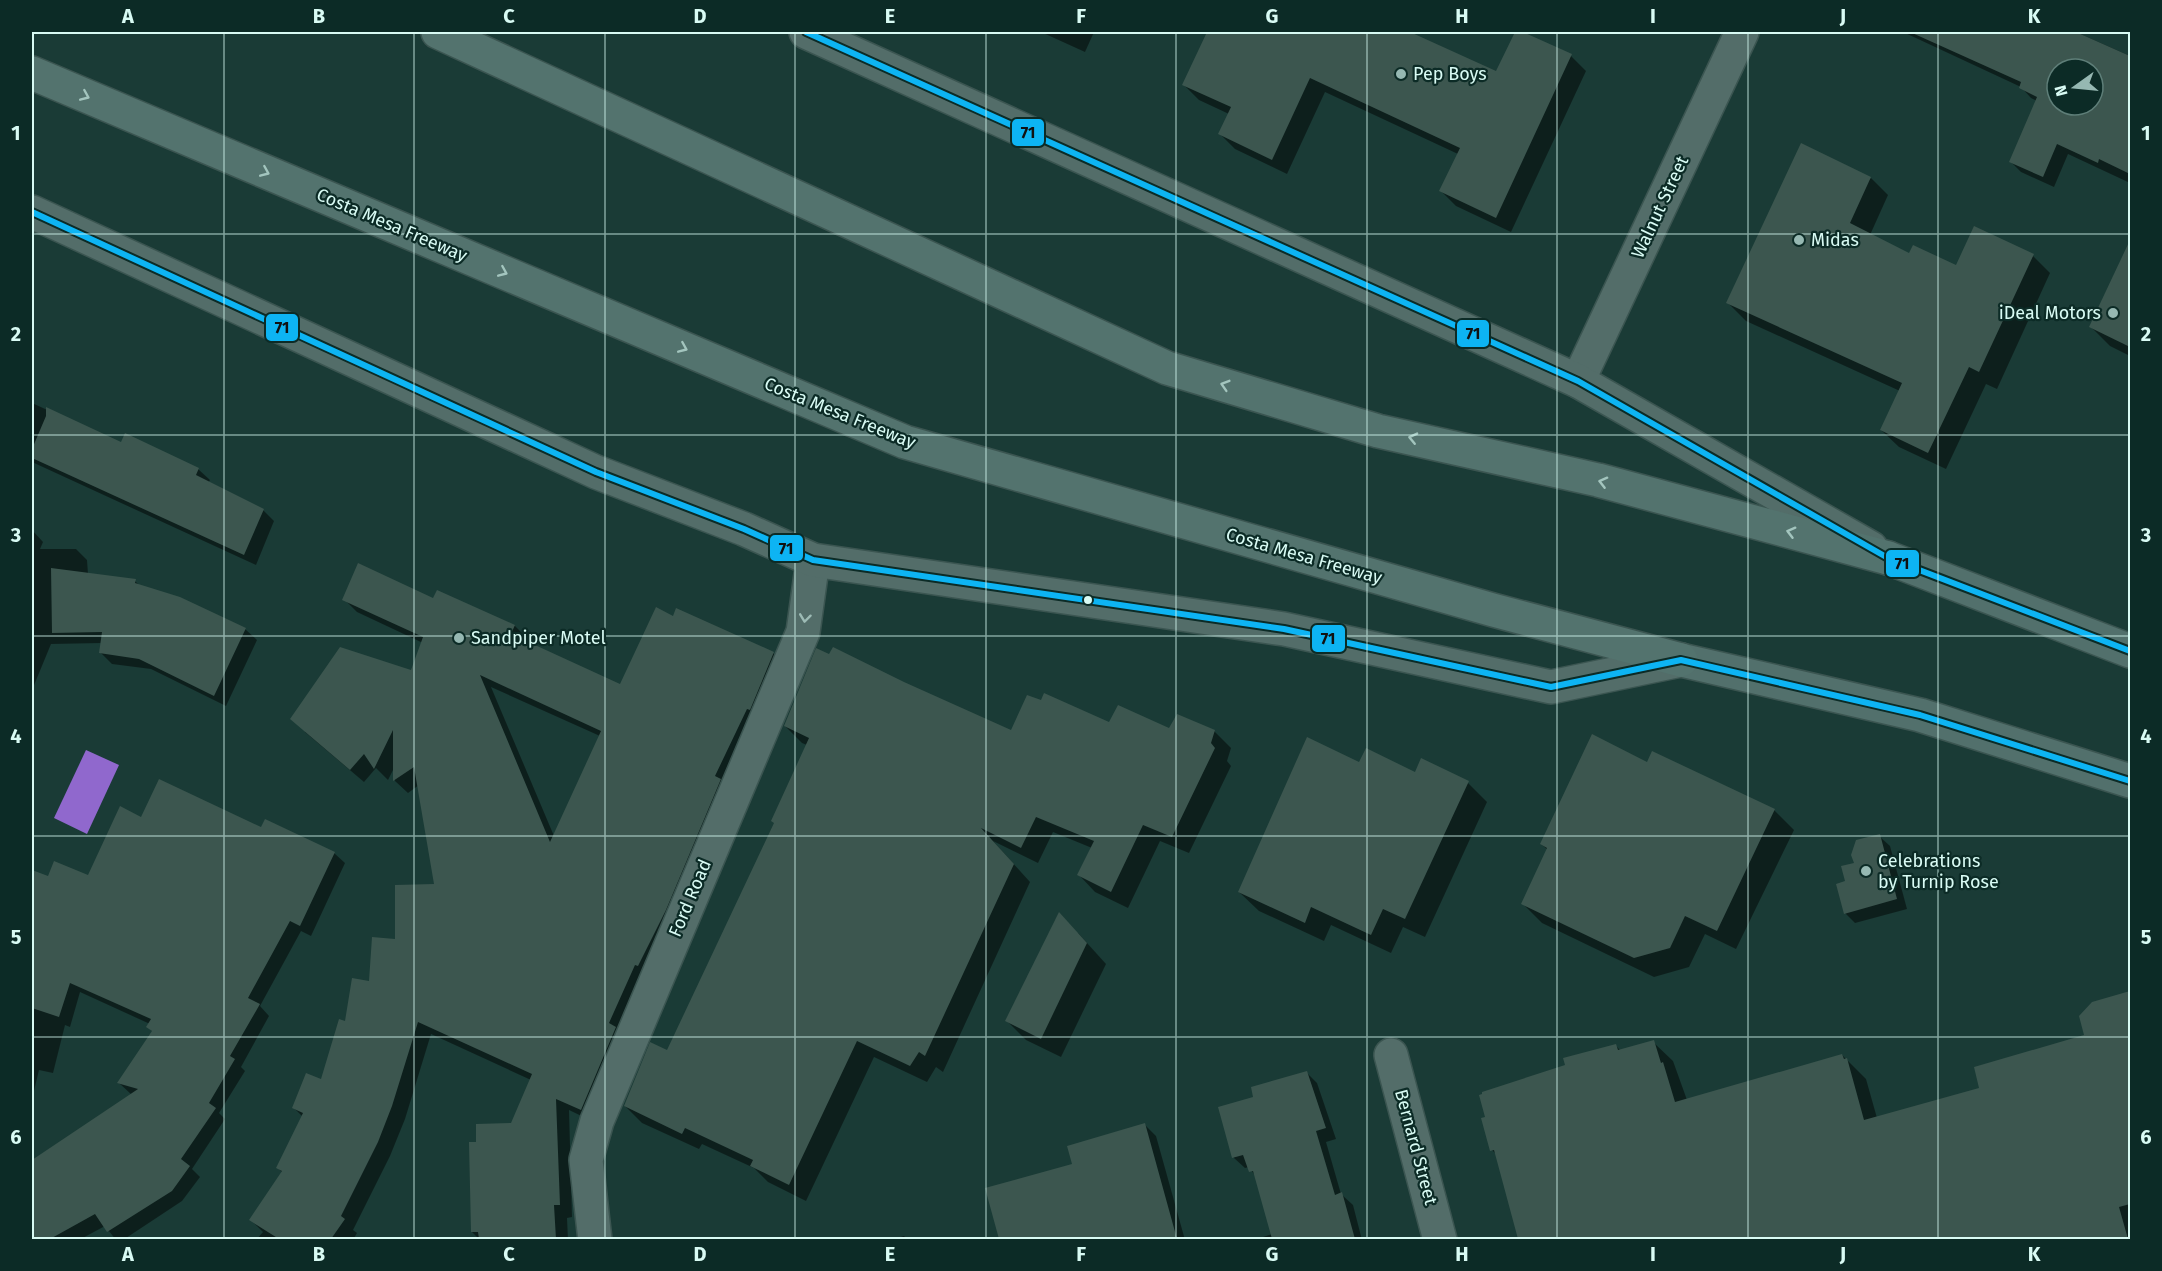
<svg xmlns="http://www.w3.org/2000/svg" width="2162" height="1271" viewBox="0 0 2162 1271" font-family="'Fira Sans',sans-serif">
	<rect width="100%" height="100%" fill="#1a3b36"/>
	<polygon fill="#9068cd" points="86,750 119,765 87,834 54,818"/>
	<g fill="#0007" fill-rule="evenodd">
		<polygon points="1041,32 1094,32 1085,52"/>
		<polygon points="1209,32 1354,32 1382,45 1389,32 1407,32 1497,73 1516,32 1520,32 1571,56 1586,71 1511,232 1456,206 1441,191 1458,154 1325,92 1287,174 1235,149 1220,134 1229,114 1199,100 1184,85"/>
		<path d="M1903,32H2076L2130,56V183L2068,154L2054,187L2021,172L2011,162L2037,101L2031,98L2021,87ZM2057,69H2093V105H2057Z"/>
		<polygon points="1871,178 1888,195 1870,235 1910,255 1957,267 2033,256 2050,273 1997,389 1986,384 1946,469 1899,447 1881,430 1900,391 1746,321 1728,303"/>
		<polygon points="2109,290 2130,300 2130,356 2110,346 2091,327"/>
		<polygon points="32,403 122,444 198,469 210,480 208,483 263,510 274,521 256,565 32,462"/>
		<polygon points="32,530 43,542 40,549 76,549 87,560 88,574 135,581 140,586 245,629 257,640 226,706 151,669 112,664 101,653 102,643 51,644 32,690"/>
		<path d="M438,592L515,626L528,639L526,642L621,686L673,618L773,653L787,666L594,1122L569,1110L572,1217L567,1218L568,1240H480L472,1232L478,1143L512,1124L531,1080L431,1034L405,1119L390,1156L353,1230L357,1233L353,1240H256L263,1232L251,1220L282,1172L278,1168L303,1117L294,1108L322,1081L346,1023L397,941L436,886L419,785L408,793L395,781V766L388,780L376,768L364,782L305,732L411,672L423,643L357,612L344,599L434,600ZM491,687L600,736L554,836Z"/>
		<polygon points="1110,724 1169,730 1214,731 1231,748 1227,761 1231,766 1189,853 1160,841 1128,908 1095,892 1079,875 1092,848 1053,832 1038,863 993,841 1030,882 943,1072 936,1067 927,1082 874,1057 806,1201 768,1182 754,1168 702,1144 699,1149 642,1123 625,1106 668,1052 775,823 807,745 802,743 785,726 1012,732"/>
		<polygon points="1360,764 1468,783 1487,802 1425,937 1403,927 1391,953 1331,925 1324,941 1259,911 1239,892"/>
		<polygon points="1647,764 1774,810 1794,830 1736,949 1705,934 1689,967 1654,977 1542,923 1523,904 1548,850 1541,844"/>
		<polygon points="142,819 262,829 334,853 345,863 311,936 301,931 260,1006 269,1016 241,1067 245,1071 219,1113 225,1119 192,1169 200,1177 182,1201 123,1240 116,1240 105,1226 79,1240 32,1240 32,1162 132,1095 119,1083 153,1032 148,1027 150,1024 80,992 70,1027 65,1025 53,1073 39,1070 32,1099 32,871 49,878 89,877"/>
		<polygon points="1879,836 1890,846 1907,909 1855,923 1845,913 1855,864"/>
		<polygon points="1078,933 1106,964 1061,1057 1026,1040 1007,1021"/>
		<polygon points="2130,993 2130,1240 1521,1240 1498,1156 1492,1150 1566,1066 1615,1045 1621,1051 1653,1042 1673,1061 1687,1100 1842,1055 1866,1079 1877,1118 1981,1089 2086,1036 2093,1003"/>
		<polygon points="1306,1072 1317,1083 1336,1139 1326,1142 1341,1194 1353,1205 1362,1240 1254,1240 1272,1234 1256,1177 1249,1167 1245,1168 1234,1158 1220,1108 1255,1098"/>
		<polygon points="1145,1125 1156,1136 1185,1240 1001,1240 987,1189 1074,1165"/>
		<polygon points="904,1236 908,1240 891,1240"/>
	</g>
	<g fill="#3c564f" fill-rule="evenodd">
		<polygon points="1207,32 1410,32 1496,71 1515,32 1523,32 1572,54 1496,218 1439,191 1460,148 1310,78 1272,160 1218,134 1231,107 1182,85"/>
		<path d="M1910,32H2076L2130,56V174L2099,159L2098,163L2057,144L2043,177L2009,162L2037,97L2019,88L2021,82ZM2057,69H2093V105H2057Z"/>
		<polygon points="1801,143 1871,177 1850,223 1909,253 1913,245 1956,265 1974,226 2034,254 1979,372 1969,367 1928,453 1880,430 1902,383 1726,303"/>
		<polygon points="2130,240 2130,347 2089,327"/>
		<polygon points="46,407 121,442 125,433 199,468 196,475 264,509 244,555 32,458 32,449 46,416"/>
		<path d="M358,563L433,598L437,590L515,625L511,634L620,684L656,607L673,616L676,608L774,652L750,710L747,709L715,776L721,779L666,910L638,966L635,965L609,1023L616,1027L581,1110L556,1099L560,1205H554L556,1239H479L478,1232H471L469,1142H476V1124L511,1123L532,1074L418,1022L392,1106L378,1142L341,1216L345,1219L331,1239H279L249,1220L282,1171L276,1168L303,1113L292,1108L306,1073L321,1079L339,1019L345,1021L352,978L369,981L372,937L395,939V885L434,884L414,767L393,781V730L374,769L364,754L350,770L290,719L340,647L411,670L423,637L342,600ZM480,675L601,731L550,842Z"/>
		<polygon points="51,568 136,579 135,583 180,597 246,628 214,696 139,659 99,653 102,632 52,633"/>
		<polygon points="833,647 904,682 1011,730 1027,695 1041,700 1044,693 1109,722 1118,705 1169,728 1177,714 1215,730 1211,743 1215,748 1172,837 1143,825 1111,892 1077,875 1094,841 1036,817 1021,848 981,828 1014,864 925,1056 919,1052 910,1066 857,1041 789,1185 750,1166 753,1160 685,1128 682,1134 624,1106 650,1042 667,1050 774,823 771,821 809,738 784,726 816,648 829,654"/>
		<polygon points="1592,734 1647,762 1652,751 1775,809 1717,931 1685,916 1670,948 1634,958 1521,904 1547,848 1540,844"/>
		<polygon points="1307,737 1359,762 1366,748 1415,772 1421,758 1469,781 1405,919 1383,909 1371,935 1311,907 1305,923 1238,892"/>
		<polygon points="159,779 261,827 265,819 335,852 300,926 290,921 248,998 260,1004 230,1056 235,1059 209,1103 216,1108 181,1159 190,1166 172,1191 107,1232 95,1214 50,1239 32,1239 32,1160 138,1089 117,1083 152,1031 146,1027 151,1019 70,983 59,1017 32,1008 32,870 48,876 54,861 88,875 120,806 141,817"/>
		<polygon points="1880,834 1897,899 1844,914 1836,884 1845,881 1841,866 1854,863 1851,855 1856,840"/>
		<polygon points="1059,912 1087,943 1041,1039 1005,1021"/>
		<polygon points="2130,991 2130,1204 2119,1207 2128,1239 1518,1239 1494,1150 1490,1151 1481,1118 1485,1117 1479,1095 1482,1094 1482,1092 1565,1065 1563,1058 1616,1044 1618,1050 1654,1040 1661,1063 1663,1062 1675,1102 1842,1054 1844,1059 1847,1058 1864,1120 1979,1088 1974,1067 2084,1035 2079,1016 2092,1002"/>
		<polygon points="1307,1071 1326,1128 1316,1131 1335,1195 1342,1192 1355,1239 1272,1239 1253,1171 1249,1172 1243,1155 1232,1158 1218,1107 1253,1097 1251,1087"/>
		<polygon points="1145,1123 1177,1239 999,1239 985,1188 1072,1164 1067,1146"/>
	</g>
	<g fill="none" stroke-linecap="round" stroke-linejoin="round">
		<g stroke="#3b5551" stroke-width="36">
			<g id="minor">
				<polyline points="1578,381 1742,32"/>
				<polyline points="1391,1055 1440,1240"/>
				<polyline points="595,1240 586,1160 597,1121 803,632 813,560"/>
			</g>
		</g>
		<g stroke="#3b5551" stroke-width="36">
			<g id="secondary">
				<polyline points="806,32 1578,381 1871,548"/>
				<polyline points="32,212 596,472 744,529 813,560 1284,629 1551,687 1681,660"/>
			</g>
		</g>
		<g stroke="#3b5551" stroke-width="36">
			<g id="trunk">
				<polyline points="1888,558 2130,651"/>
				<polyline points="1681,660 1920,715 2130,781"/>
			</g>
		</g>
		<g stroke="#3b5551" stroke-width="36">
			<g id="motorway">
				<polyline points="438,32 1167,368 1378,431 1598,480 1888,558"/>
				<polyline points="32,73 905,442 1493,610 1681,660"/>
			</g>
		</g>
		<use href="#minor" stroke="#536d69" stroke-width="33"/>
		<use href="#secondary" stroke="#536d69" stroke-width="33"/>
		<use href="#trunk" stroke="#52706c" stroke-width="33"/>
		<use href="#motorway" stroke="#53736e" stroke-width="33"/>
		<g stroke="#0c2b26" stroke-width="10">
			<g id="bus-1">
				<polyline points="806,32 1578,381 1888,558 2130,651"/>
				<polyline points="32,212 596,472 744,529 813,560 1284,629 1551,687 1681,660 1920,715 2130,781"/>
			</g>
		</g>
		<use href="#bus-1" stroke="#0db4f3" stroke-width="6"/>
	</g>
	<defs><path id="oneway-chevron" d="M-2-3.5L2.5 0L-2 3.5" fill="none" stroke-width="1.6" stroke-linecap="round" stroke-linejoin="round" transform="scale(1.5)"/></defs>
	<g stroke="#a3c5be">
		<use href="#oneway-chevron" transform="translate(85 96) rotate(23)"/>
		<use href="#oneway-chevron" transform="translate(265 172) rotate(23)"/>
		<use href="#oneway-chevron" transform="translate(503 272) rotate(23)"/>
		<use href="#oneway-chevron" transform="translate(683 348) rotate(23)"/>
		<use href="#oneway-chevron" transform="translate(1225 385) rotate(-163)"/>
		<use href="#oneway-chevron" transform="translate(1413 438) rotate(-167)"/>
		<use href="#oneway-chevron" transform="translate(1603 482) rotate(-166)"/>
		<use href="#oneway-chevron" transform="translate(1791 532) rotate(-165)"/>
	</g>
	<use stroke="#9dbbb5" href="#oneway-chevron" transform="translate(805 618) rotate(97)"/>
	<path fill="none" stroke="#d9fbf4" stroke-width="1.5" stroke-opacity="0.55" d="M224,32V1240M414,32V1240M605,32V1240M795,32V1240M986,32V1240M1176,32V1240M1367,32V1240M1557,32V1240M1748,32V1240M1938,32V1240M32,234H2130M32,435H2130M32,636H2130M32,836H2130M32,1037H2130"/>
	<g fill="#96b8b2" stroke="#0c2b26" stroke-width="2">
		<circle cx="1401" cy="74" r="6"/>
		<circle cx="1799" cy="240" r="6"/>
		<circle cx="2113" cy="313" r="6"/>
		<circle cx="459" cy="638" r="6"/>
		<circle cx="1866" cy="871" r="6"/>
	</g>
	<circle fill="#d9fbf4" stroke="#0c2b26" stroke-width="2" cx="1088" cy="600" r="5"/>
	<g text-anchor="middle" stroke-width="4.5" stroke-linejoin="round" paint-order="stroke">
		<g font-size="18" fill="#d9fbf4" stroke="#0c2b26" text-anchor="start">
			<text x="1413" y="80">Pep Boys</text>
			<text x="1811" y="246">Midas</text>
			<text x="2101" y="319" text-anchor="end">iDeal Motors</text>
			<text x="471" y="644">Sandpiper Motel</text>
			<text x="1878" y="867">Celebrations<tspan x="1878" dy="21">by Turnip Rose</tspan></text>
		</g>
		<g font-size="18" fill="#d9fbf4" stroke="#0c2b26">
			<text transform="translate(1660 207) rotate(-65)" y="6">Walnut Street</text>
			<text transform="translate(392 225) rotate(23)" y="6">Costa Mesa Freeway</text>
			<text transform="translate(840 413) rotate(22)" y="6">Costa Mesa Freeway</text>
			<text transform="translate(1304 556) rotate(16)" y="6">Costa Mesa Freeway</text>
			<text transform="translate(690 898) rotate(-67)" y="6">Ford Road</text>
			<text transform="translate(1416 1147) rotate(75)" y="6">Bernard Street</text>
		</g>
	</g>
	<g stroke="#0c2b26" stroke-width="2">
		<rect x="1011" y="118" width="34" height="29" rx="6" fill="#0db4f3"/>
		<rect x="265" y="313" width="34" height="29" rx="6" fill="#0db4f3"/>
		<rect x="1456" y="319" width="34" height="29" rx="6" fill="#0db4f3"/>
		<rect x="769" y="534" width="35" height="28" rx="6" fill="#0db4f3"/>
		<rect x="1885" y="549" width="35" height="29" rx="6" fill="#0db4f3"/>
		<rect x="1311" y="624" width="35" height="29" rx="6" fill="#0db4f3"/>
	</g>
	<g font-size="16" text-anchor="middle" font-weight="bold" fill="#111">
		<text x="1028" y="138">71</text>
		<text x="282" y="333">71</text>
		<text x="1473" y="339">71</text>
		<text x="786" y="554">71</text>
		<text x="1902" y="569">71</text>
		<text x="1328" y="644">71</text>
	</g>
	<rect width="2162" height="1271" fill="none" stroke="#0c2b26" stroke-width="66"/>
	<g transform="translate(2075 87) rotate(255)"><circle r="28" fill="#0c2b26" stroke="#5e7e78" stroke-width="1.5"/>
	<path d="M0-4.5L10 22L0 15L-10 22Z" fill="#96b8b2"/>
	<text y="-9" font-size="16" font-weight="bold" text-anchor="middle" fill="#d9fbf4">N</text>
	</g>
	<rect x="33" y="33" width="2096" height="1205" fill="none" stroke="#d9fbf4" stroke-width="2"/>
	<g font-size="20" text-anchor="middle" font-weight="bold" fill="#d9fbf4">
		<text x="128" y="23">A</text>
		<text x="319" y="23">B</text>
		<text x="509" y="23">C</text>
		<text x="700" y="23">D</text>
		<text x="890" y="23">E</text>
		<text x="1081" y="23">F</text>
		<text x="1272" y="23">G</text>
		<text x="1462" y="23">H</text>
		<text x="1653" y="23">I</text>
		<text x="1843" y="23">J</text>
		<text x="2034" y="23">K</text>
		<text x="16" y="140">1</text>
		<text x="2146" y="140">1</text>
		<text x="16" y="341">2</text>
		<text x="2146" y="341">2</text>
		<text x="16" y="542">3</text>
		<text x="2146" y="542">3</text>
		<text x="16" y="743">4</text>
		<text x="2146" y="743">4</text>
		<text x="16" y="944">5</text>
		<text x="2146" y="944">5</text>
		<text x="16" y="1144">6</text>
		<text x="2146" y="1144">6</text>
		<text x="128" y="1261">A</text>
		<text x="319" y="1261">B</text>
		<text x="509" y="1261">C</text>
		<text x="700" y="1261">D</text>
		<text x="890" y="1261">E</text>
		<text x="1081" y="1261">F</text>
		<text x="1272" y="1261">G</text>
		<text x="1462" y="1261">H</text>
		<text x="1653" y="1261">I</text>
		<text x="1843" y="1261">J</text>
		<text x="2034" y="1261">K</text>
	</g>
</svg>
